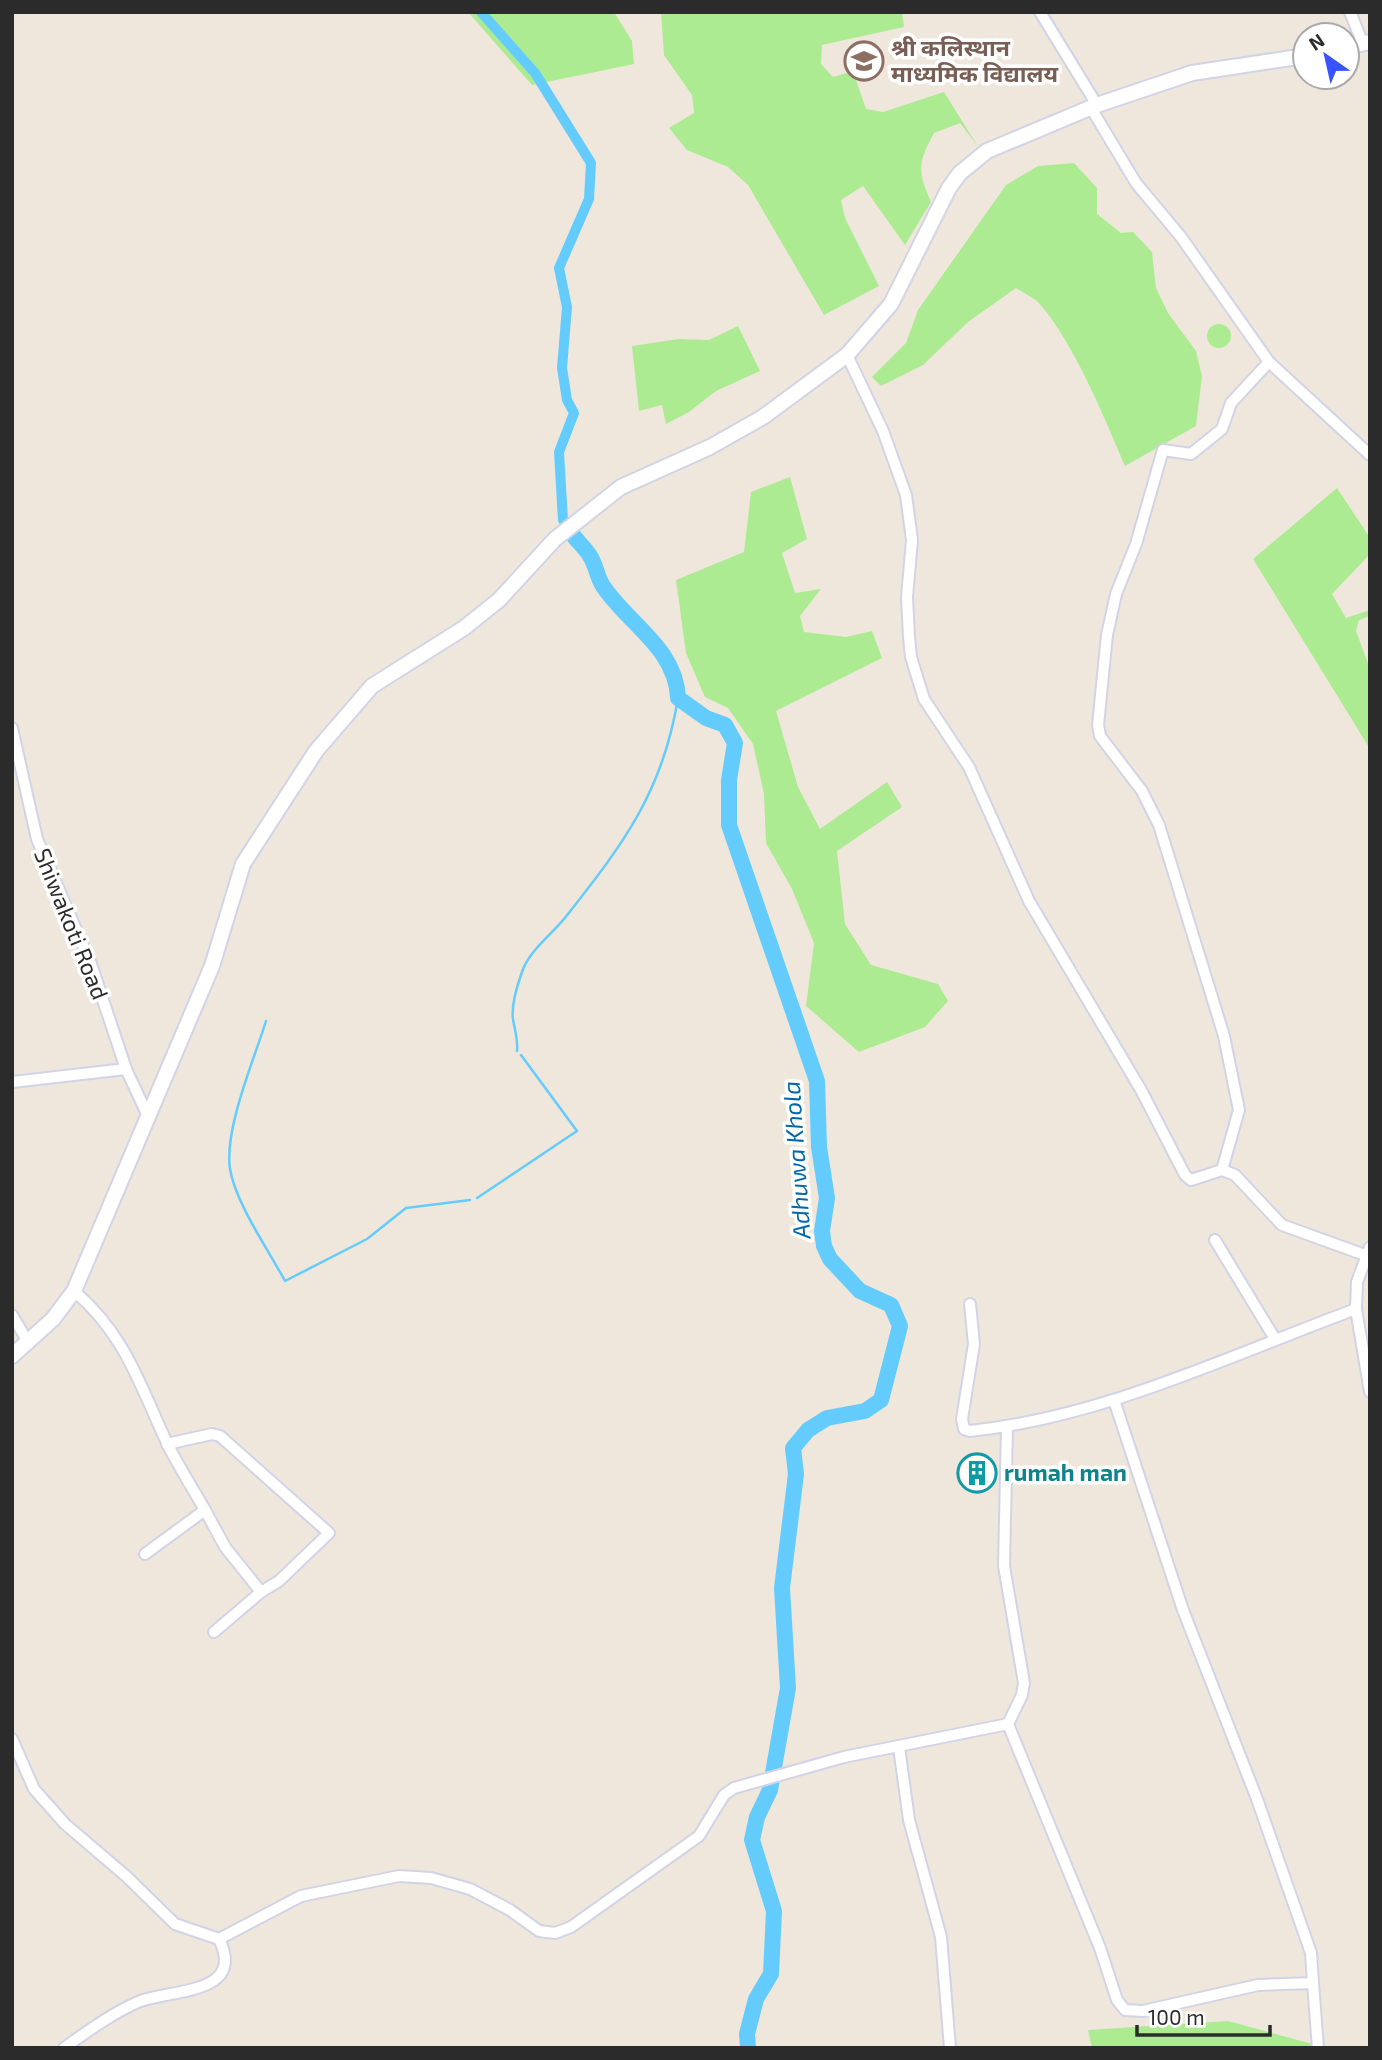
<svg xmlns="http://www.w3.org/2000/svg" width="1382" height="2060" viewBox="0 0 1382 2060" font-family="'Exo 2','Noto Sans Devanagari',sans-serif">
	<rect width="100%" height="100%" fill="#efe7dc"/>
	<g fill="#aceb92">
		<polygon points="468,12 614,12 632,41 634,64 532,85"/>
		<path d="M661,12H902L904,27L822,45L821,64L833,77L853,71L866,109L883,112L944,92L977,145L960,123L934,133C918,163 917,170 931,202L905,245L863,186L841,200L845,218L879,286L824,315L748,185L728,167L687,150L669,128L694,113L692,95L664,55Z"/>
		<path d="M1074,163L1097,188V214L1121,233L1133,232L1152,252L1156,288L1168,313L1196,351L1202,376L1196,426L1125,466C1104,417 1074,343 1039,303C1033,297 1023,293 1016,288L968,322L923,365L881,386L872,377L906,343L918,310L1006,185L1038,166Z"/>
		<circle cx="1219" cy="336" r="12"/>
		<polygon points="738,326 760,371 716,391 689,412 666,424 662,405 639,411 632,346 679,339 709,340"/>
		<polygon points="790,477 807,539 782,553 795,593 821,589 800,616 804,632 846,637 872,631 882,658 776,711 798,787 820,829 887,782 902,807 837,851 845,924 871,965 938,984 948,1001 925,1027 859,1052 806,1006 814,943 792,889 766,843 764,794 753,744 728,708 705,697 686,653 676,580 744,552 751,492"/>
		<polygon points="1337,488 1370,538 1370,554 1332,594 1346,618 1370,610 1370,616 1359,620 1356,631 1370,669 1370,749 1253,559"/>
		<polygon points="1228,2021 1327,2048 1092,2048 1088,2030"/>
	</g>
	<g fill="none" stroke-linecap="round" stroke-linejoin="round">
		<g stroke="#63ccfc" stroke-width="2.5">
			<path d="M266,1021C254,1060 224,1129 230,1169C236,1204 268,1249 285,1281L367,1239L406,1208L470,1200"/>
			<path d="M517,1051C518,1039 515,1031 513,1019C511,1005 517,986 522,972C529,950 554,933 568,914C624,843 663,791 678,698"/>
			<polyline points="477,1198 577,1131 521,1055"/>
		</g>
		<polyline stroke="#63ccfc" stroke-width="10" points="481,12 535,73 591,163 589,199 559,268 567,307 562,368 567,400 574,413 559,452 563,520"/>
		<path stroke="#63ccfc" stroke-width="16" d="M573,535C578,542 586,549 590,556C596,565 597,577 603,586C628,624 676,648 678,698L706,718L725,725L735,743L729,780V825L817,1081L819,1147L827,1198L822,1231L824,1246L830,1259L860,1291L891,1305L900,1326L881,1400L865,1411L827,1418L808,1430L793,1448L796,1474L782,1588L788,1688L770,1790L757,1817L752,1840L774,1911L771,1974L756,1999L747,2034L748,2048"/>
		<g stroke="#d1d4e6" stroke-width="14">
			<g id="street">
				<polyline points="1040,12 1097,105"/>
				<polyline points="1350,12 1363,44"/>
				<polyline points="1091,108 1136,183 1181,237 1269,362 1370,455"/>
				<polyline points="847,355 883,431 906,495 912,540 907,597 909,637 911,657 924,699 969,767 1029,901 1141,1090 1185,1175 1191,1180 1222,1170 1235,1175 1282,1225 1365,1255"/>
				<polyline points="12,728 37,839 91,964 126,1069 147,1114"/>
				<polyline points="12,1082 126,1069"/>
				<polyline points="1222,1170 1239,1110 1224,1036 1159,825 1142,791 1100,736 1098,725 1107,635 1116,594 1136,544 1163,450 1191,454 1222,429 1231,403 1269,362"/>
				<polyline points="1215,1240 1275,1339"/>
				<path d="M74,1291C126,1335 140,1386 168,1445C179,1467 193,1489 205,1510L145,1554"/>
				<path d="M970,1304L974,1344L962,1419L964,1429L970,1431C1104,1417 1231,1355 1356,1309L1370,1392"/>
				<polyline points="1356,1309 1357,1282 1370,1247"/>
				<polyline points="12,1315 28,1342"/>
				<polyline points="1114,1400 1183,1610 1257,1799 1311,1953 1313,1983"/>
				<polyline points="1007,1427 1004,1566 1024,1683 1022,1695 1008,1724 1100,1948 1117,2000 1125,2010 1143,2011 1258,1985 1313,1983 1318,2048"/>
				<polyline points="167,1444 212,1434 220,1436 329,1533 279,1581 261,1592"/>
				<polyline points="205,1510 225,1547 261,1592 214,1632"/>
				<polyline points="12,1739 34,1789 65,1824 126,1876 175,1924 219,1939"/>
				<polyline points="899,1747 909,1820 941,1937 950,2048"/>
				<path d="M64,2048C88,2031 111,2014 138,2002C168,1989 247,1996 219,1939L301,1896L399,1876L431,1878L470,1889L510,1910L539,1931L555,1933L571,1927L699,1836L724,1795L734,1788L844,1757L1008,1724"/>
			</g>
		</g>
		<g stroke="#d1d4e6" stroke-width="18">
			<g id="secondary">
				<polyline points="1347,47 1370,42"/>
				<polyline points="12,1356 53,1319 74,1291 212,966 243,864 316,751 372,686 464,628 499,600 555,539 621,487 710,447 763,417 847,355 891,304 949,188 960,173 987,151 1097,105 1192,73 1305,56"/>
			</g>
		</g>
		<use href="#street" stroke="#fff" stroke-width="10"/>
		<use href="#secondary" stroke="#fff" stroke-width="14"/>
	</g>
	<defs>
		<g id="school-ring" transform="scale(2.0125)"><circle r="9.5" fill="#fff" stroke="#8d6e63" stroke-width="1.5"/><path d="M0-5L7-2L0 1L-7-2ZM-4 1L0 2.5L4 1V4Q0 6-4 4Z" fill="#8d6e63"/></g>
		<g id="building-ring" transform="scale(2.0125)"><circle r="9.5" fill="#fff" stroke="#0f9aa8" stroke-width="1.5"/><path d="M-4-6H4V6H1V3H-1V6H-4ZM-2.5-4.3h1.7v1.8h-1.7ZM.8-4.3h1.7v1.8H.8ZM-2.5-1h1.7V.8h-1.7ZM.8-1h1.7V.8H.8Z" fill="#0f9aa8"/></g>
	</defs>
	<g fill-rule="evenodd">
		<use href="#school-ring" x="864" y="61"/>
		<use href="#building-ring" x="977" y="1473"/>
	</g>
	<g text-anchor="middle" stroke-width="7" stroke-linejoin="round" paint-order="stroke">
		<g font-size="23" font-weight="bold" fill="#785e54" stroke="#fff" text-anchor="start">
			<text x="891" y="56">श्री कलिस्थान<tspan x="891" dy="26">माध्यमिक विद्यालय</tspan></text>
		</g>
		<g font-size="23" fill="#2b2b2b" stroke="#fff">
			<text transform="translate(71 924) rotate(68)" y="8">Shiwakoti Road</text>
		</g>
		<g font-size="23" font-weight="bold" fill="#0d838f" stroke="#fff" text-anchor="start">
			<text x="1004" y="1481">rumah man</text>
		</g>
		<g font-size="24" font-style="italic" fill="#0067aa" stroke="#fff">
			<text transform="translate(797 1160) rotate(-94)" y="8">Adhuwa Khola</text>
		</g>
	</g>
	<rect width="1382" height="2060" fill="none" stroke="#2b2b2b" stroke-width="28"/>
	<g transform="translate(1326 56) rotate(326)"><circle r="33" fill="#ffffff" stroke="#aaaaaa" stroke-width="2"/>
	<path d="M0-5L12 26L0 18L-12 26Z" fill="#3854ff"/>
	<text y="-10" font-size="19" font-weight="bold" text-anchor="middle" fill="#2b2b2b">N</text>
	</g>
	<path d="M1137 2025v10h133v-10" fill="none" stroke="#2b2b2b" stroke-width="3.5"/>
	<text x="1148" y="2025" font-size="21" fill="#2b2b2b" stroke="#ffffff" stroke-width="5" paint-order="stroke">100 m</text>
</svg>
